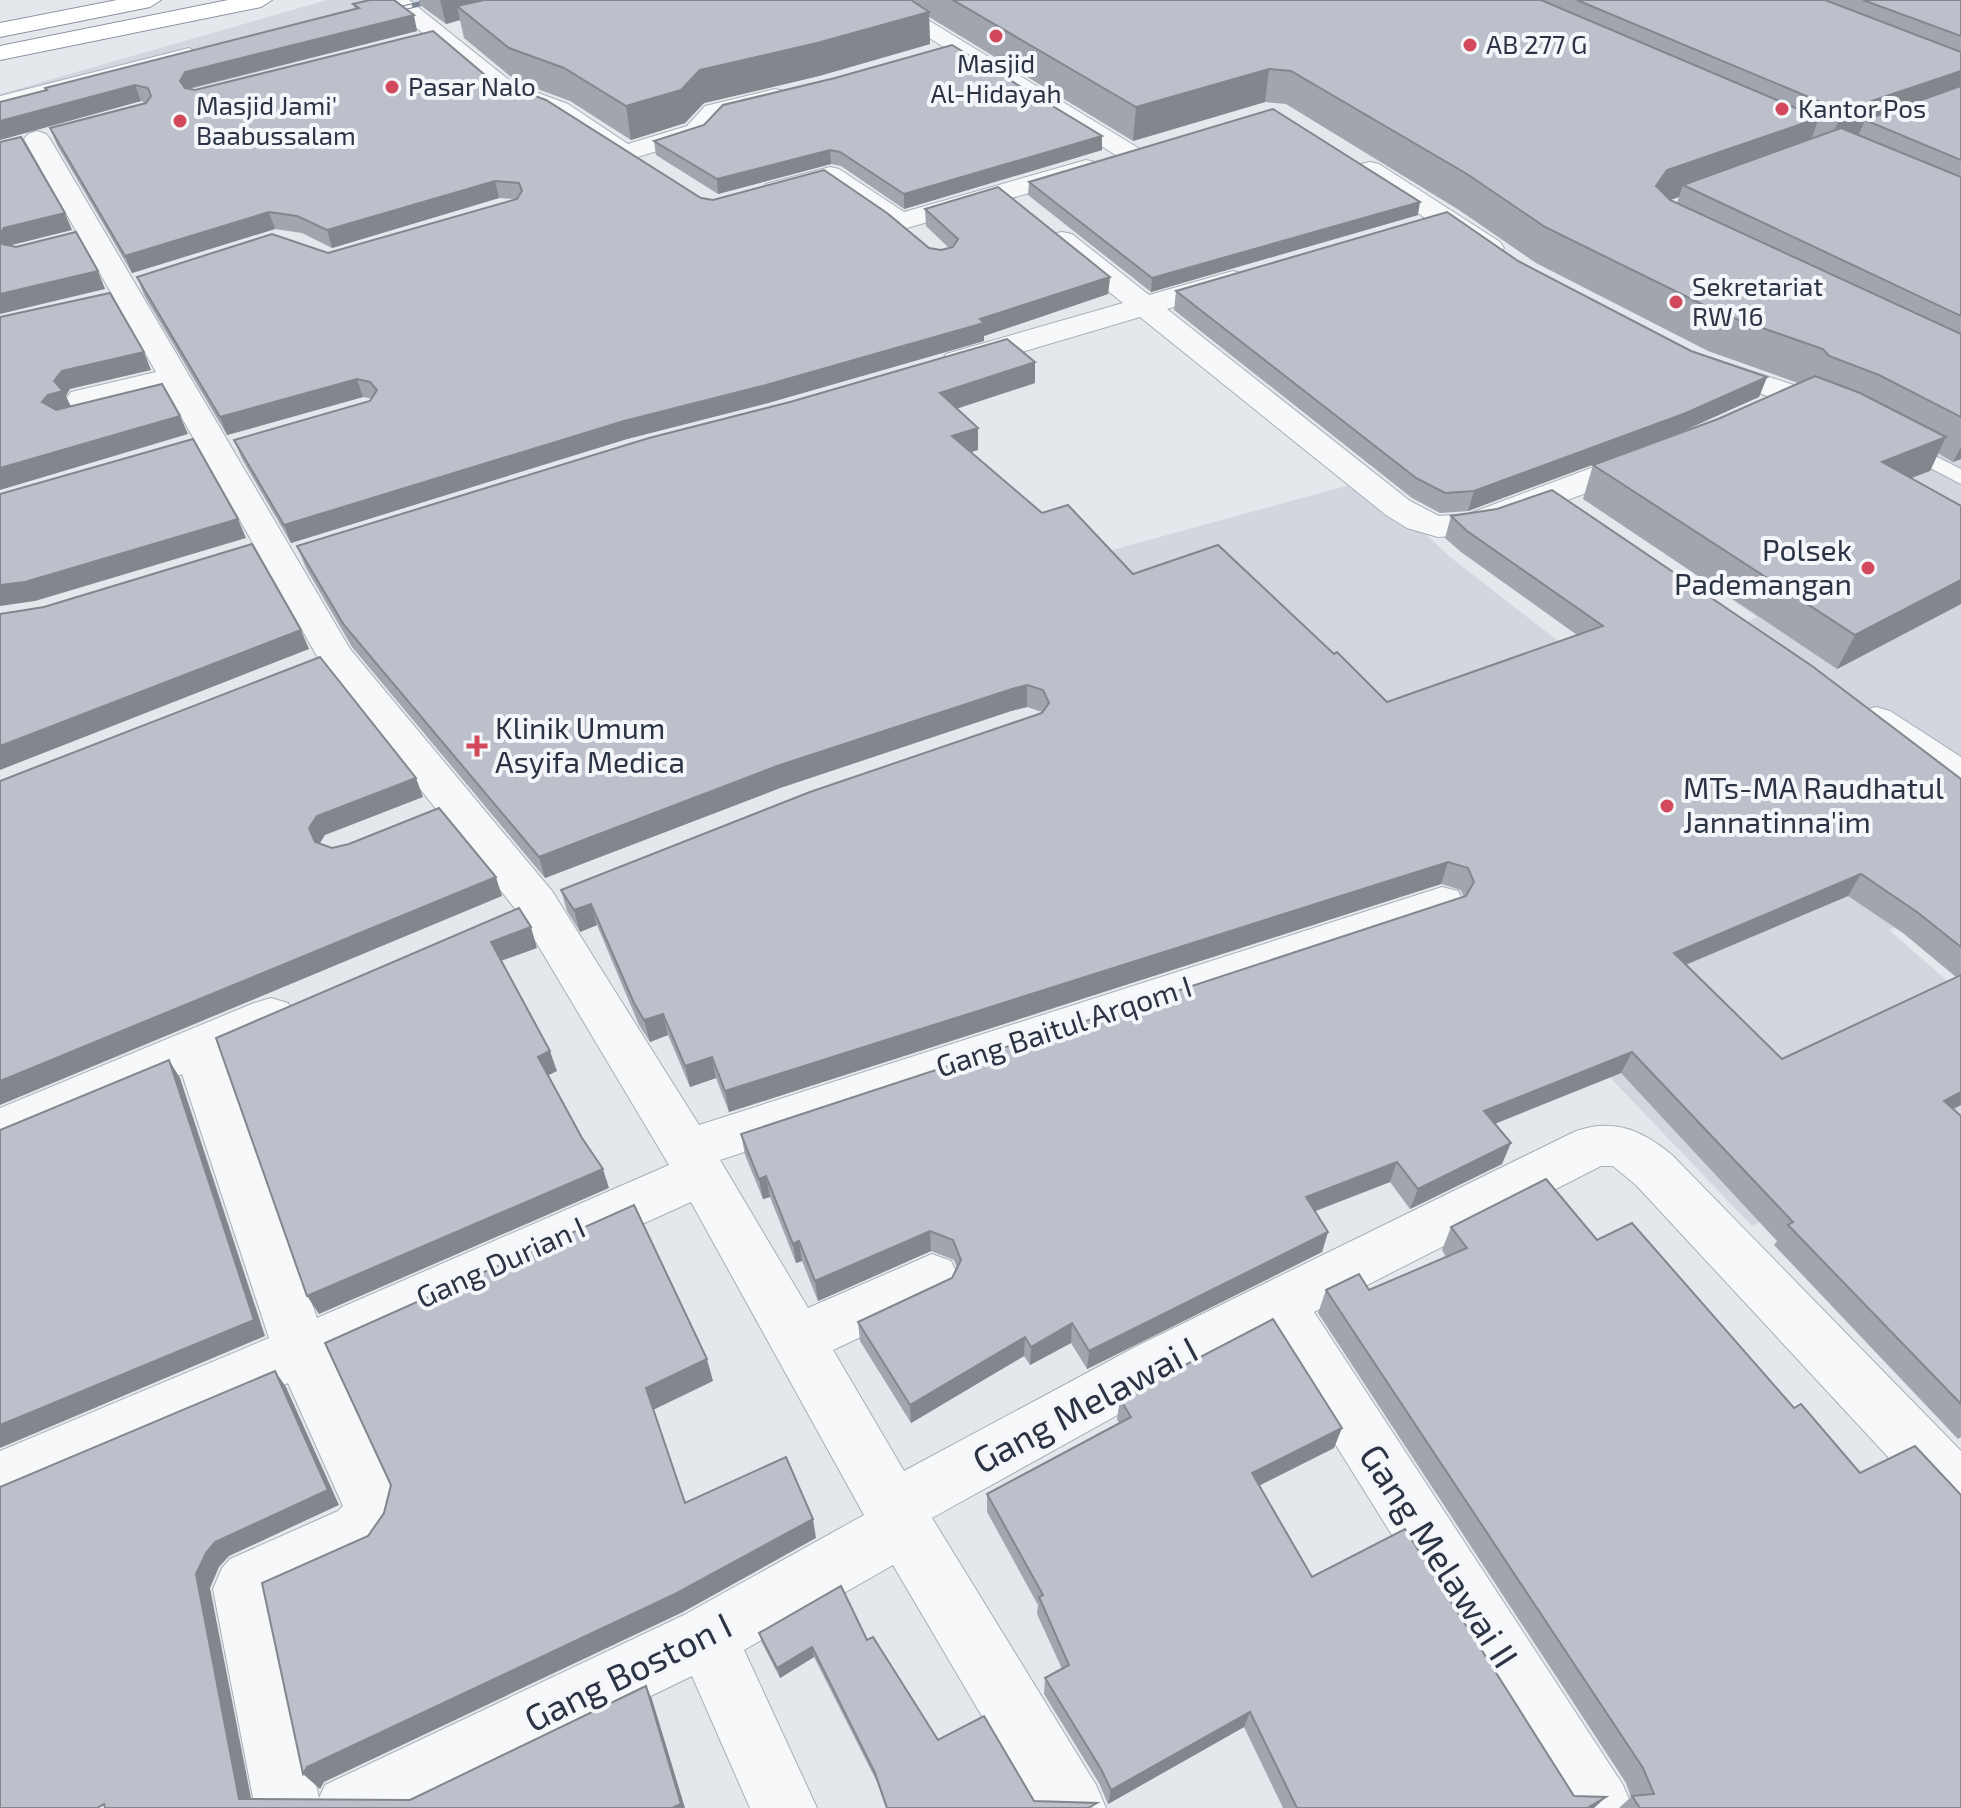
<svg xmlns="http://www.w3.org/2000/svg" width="1961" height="1808" viewBox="0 0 1961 1808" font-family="'Exo 2',sans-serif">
	<rect width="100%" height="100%" fill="#e4e7ec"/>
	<g fill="#d2d6de">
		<polygon points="327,0 439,0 0,117 0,94"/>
		<polygon points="1961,439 1961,893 1889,930 1961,993 1961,1118 1752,1226 1601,1068 1515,951 1426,857 1105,552 1368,480 1450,557 1612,683 1757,617 1684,567"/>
	</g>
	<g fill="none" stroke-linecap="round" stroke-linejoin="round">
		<g stroke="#a9aeb7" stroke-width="2">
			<g id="service">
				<polygon points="189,48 196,52 194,55 0,106 0,96"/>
				<polygon points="1901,439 1961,469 1961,484 1894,449 1891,445"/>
			</g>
		</g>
		<g stroke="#a9aeb7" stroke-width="2">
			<g id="minor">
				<polygon points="383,0 409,0 514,84 568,104 628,144 687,126 705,106 775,89 784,91 787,96 784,101 723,116 705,136 628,160 619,157 550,114 496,94"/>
				<polygon points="869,0 895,0 1140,149 1144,154 1140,159 1122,159"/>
				<path d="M37,131L46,134L50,139L350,649L552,891L699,1125L1442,887L1458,891L1464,903L1458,915L720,1160L808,1308L932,1254L951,1261L959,1278L951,1295L833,1350L904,1471L1137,1346L1576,1131C1614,1118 1642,1130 1672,1155L1961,1451V1522L1940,1513L1636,1185L1613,1166H1601L1314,1312L1623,1785L1633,1808H1562L1268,1336L1177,1382L932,1518L1096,1785L1106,1808H1036L893,1565L744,1650L817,1808H750L692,1676L420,1808H255L213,1589L222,1568L230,1559L338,1511L343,1506L288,1383L0,1508V1451L269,1338L182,1074L0,1151V1108L254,1003L271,998L288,1003L294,1016L288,1029L224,1056L317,1318L669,1165L520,915L322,665L165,388L82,408L71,406L66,399L71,392L156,372L24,139L28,134ZM691,1202L864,1515L684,1615L325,1785L319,1798L276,1600L380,1553C394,1539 399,1525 401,1505L335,1363Z"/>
				<polygon points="1086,160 1095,162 1099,168 1095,174 900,230 890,228 826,184 775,198 766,196 762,190 766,184 830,167 839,169 904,212"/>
				<polygon points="1370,162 1379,164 1500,242 1504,248 1500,254 1490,256 1480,254 1361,176 1357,170 1361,164"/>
				<polygon points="1062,232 1072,234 1149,295 1233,271 1243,274 1247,280 1243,286 1167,309 1410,501 1439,516 1468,514 1634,452 1646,449 1658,452 1663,459 1658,466 1493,528 1468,535 1438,537 1407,528 1386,515 1140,317 968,368 957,370 946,368 942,361 946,354 1123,303 1052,246 1048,240 1052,234"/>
				<polygon points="1708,357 1806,389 1811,396 1806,403 1795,405 1697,373 1693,366 1697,359"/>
				<polygon points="1876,707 1890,711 1961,757 1961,790 1947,786 1862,729 1856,720 1862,711"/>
			</g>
		</g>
		<g stroke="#8b94a3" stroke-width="2">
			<polygon id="trunk" points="228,0 272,0 261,7 0,60 0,46"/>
		</g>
		<g stroke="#8b94a3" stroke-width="2">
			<polygon id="motorway" points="117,0 161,0 150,7 0,37 0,23"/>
		</g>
		<use href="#service" fill="#f7f8fa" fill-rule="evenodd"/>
		<use href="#minor" fill="#f7f8fa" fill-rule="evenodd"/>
		<use href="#trunk" fill="#fff" fill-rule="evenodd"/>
		<use href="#motorway" fill="#fff" fill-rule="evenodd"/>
		<g stroke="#7d8696" stroke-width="5">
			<polyline id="rail" points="383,13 435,0"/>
		</g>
		<use href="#rail" stroke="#f4f6f9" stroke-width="3" stroke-dasharray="10" stroke-linecap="butt"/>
	</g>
	<g fill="#a1a5ae" fill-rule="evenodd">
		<path d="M419,0H1961V459L1953,462L1938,453L1930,471L1911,478L1961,506V604L1837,669L1583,499L1593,465L1718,419L1798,383L1708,351L1536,263L1459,210L1286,104L1265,102L1133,141L929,17L930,44L819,76L704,103L685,123L631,140L570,101L516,81L464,38L460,20L446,24L420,5ZM1679,197L1677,203L1670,200Z"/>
		<polygon points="353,4 417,31 190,89 195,90 491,80 701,198 941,250 949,248 926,226 925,209 1110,277 1108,294 984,336 984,341 768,403 627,439 291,543 242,459 234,440 370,401 372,399 363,397 227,435 144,295 137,277 328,253 516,199 499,198 332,248 302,233 275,229 132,273 57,145 50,128 146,103 141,101 0,140 0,102 46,90 45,88 355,9"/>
		<polygon points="1102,136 1102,150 904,209 841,166 831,164 718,194 656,155 654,141"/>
		<polygon points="1029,182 1418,215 1151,292 1028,195"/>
		<polygon points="1518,261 1691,351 1767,377 1759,397 1468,511 1440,513 1412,498 1174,310 1176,291"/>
		<path d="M1035,362V383L956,409L978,428V450L970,452L1042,513L1133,574L1387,702L1577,635L1461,552L1445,538L1451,516L1961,779V1105L1953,1109L1961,1116V1437L1958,1439L1774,1245L1777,1241L1621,1073L1495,1124L1502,1164L1410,1209L1390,1182L1315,1211L1328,1232L1322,1252L1087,1369L1071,1343L1030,1365L1024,1356L911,1423L860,1341L858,1322L952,1278L957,1268L954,1260L931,1251L818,1301L802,1261L796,1263L770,1197L763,1199L745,1155L741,1134L1464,897L1461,890L1441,884L729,1112L716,1078L690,1087L668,1035L650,1042L639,1025L597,925L580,932L567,911L561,890L1042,712L1027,707L1011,711L780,788L545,878L352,647L306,568L297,546ZM1848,896L1903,933L1956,977L1782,1059L1686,965Z"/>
		<polygon points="1451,1227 1961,1808 1619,1808 1631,1797 1626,1783 1318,1313 1326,1290 1369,1290 1446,1257 1442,1250"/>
		<polygon points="1120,1399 1334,1448 1259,1485 1312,1577 1574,1796 1606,1797 1594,1808 1283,1808 1244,1727 1108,1804 1099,1783 1044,1694 1045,1678 1062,1669 1037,1614 1038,1605 987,1512 987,1494 1119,1423 1117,1419"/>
		<polygon points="759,1633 867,1640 938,1740 1034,1801 1096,1808 886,1808 877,1782 814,1657 780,1678 762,1643"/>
	</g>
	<g fill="#83868d">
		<polygon points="440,0 539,0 457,6 460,20 446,24"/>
		<polygon points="929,12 930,44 819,76 704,103 685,123 631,140 626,106 700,70"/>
		<polygon points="414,15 417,31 190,88 185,98 180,81 185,72"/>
		<polygon points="1269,69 1265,102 1133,141 1136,107"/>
		<polygon points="1961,71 1961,99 1865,120 1859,134 1829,145 1842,111"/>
		<polygon points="135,85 141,101 0,140 0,121"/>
		<polygon points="1819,118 1806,153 1683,185 1679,197 1656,205 1656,186 1667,170"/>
		<polygon points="1102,136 1102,150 904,209 904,194"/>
		<polygon points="830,150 831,164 718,194 717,179"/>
		<polygon points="495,181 499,198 332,248 327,230"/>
		<polygon points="1420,202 1418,215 1151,292 1152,278"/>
		<polygon points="269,212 275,229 132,273 125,256"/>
		<polygon points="65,213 72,230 12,245 6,252 0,239 0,233 4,228"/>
		<polygon points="98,271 105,289 0,314 0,294"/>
		<polygon points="1110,277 1108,294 984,336 984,341 768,403 627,439 291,543 284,525 624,421 980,319"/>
		<polygon points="144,352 151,370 70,389 66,396 72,409 56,413 42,402 54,381 62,371"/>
		<polygon points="1035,362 1035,383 940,414 940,393"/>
		<polygon points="1767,377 1759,397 1679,433 1468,511 1474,491"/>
		<polygon points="357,379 363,397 227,435 220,417"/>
		<polygon points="180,416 188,434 0,490 0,468"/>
		<polygon points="978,428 978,450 952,458 952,436"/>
		<polygon points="1946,437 1930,471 1866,495 1882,462"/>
		<polygon points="1961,447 1961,459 1953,462"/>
		<polygon points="238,519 246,538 35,601 0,606 0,585"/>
		<polygon points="1961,580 1961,604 1837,669 1855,635"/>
		<polygon points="301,630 309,649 0,770 0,746"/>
		<polygon points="1027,685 1027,707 1011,711 780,788 545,878 539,857 777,766 1012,689"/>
		<polygon points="416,778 423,797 325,835 317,848 309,828 317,816"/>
		<polygon points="1448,862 1441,884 729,1112 725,1091"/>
		<polygon points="1861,874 1848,896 1663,974 1674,953"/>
		<polygon points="496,877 502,896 0,1105 0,1081"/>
		<polygon points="591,904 597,925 580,932 574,910"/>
		<polygon points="531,927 537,948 498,962 491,942"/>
		<polygon points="663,1014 668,1035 650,1042 644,1020"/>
		<polygon points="550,1051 557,1071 545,1077 538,1057"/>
		<polygon points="1632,1052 1621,1073 1476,1131 1484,1111"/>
		<polygon points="712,1057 716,1078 690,1087 685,1066"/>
		<polygon points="169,1060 180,1078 265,1336 0,1448 0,1425"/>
		<polygon points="1961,1092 1961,1105 1928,1122 1944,1101"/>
		<polygon points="1511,1143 1502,1164 1410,1209 1418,1189"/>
		<polygon points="1397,1162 1390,1182 1300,1217 1306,1197"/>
		<polygon points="603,1169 609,1188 319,1314 307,1296"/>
		<polygon points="766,1176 770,1197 763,1199 759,1179"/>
		<polygon points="930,1231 931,1251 818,1301 815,1281"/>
		<polygon points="1328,1232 1322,1252 1087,1369 1089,1351"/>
		<polygon points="799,1241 802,1261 796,1263 793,1244"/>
		<polygon points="1072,1323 1071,1343 1030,1365 1031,1347"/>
		<polygon points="1025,1337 1024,1356 911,1423 910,1405"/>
		<polygon points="707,1359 713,1381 653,1410 646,1388"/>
		<polygon points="275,1371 286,1387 339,1505 229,1556 219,1567 210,1588 253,1808 239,1799 196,1574"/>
		<polygon points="1342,1428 1334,1448 1247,1492 1252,1473"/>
		<polygon points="813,1519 816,1538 683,1612 324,1782 320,1789 303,1774 307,1767"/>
		<polygon points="812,1647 814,1657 780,1678 777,1668"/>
		<polygon points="646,1686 652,1699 685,1808 672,1808"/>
		<polygon points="1250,1712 1244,1727 1108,1804 1111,1790"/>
		<polygon points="1606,1797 1594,1808 1587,1808"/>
	</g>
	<g fill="#bbc0ca" stroke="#83868d" stroke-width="2">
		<polygon points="370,0 394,0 414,15 185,72 180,81 185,88 195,90 433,31 491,80 546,100 701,198 713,200 824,170 887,213 929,248 941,250 953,247 958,239 925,209 998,187 1110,277 980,319 984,323 766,385 624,421 284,525 234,440 370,401 377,390 370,382 357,379 220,417 137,277 272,234 328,253 517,199 522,191 519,183 495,181 327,230 297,216 269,212 125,256 50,128 146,103 151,96 148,88 135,85 0,121 0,102 47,90 45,88 359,8 353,4"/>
		<polygon points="484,0 911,0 929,12 817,43 700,70 681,90 626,106 564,68 509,48 457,6"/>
		<polygon points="953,0 1541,0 1819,118 1667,170 1656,186 1670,200 1961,334 1961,417 1879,375 1829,356 1823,349 1722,314 1545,227 1467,174 1291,71 1269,69 1136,107"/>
		<polygon points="1577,0 1825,0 1961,52 1961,71 1842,111"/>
		<polygon points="1863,0 1961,0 1961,36"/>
		<polygon points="952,45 1102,136 904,194 840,152 830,150 717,179 654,141 704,125 723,105 835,78"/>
		<polygon points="1961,86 1961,160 1865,120"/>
		<polygon points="1273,109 1420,202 1152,278 1029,182"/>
		<polygon points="1841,128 1961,177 1961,316 1683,185"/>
		<polygon points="21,137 65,213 4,228 0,233 0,142"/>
		<polygon points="1447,212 1518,261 1691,351 1767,377 1686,413 1474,491 1445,493 1416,478 1176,291"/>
		<polygon points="76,232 98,271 0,294 0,239 2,244 16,247"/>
		<polygon points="110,293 144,352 62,371 54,381 63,391 48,395 42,402 56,410 162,384 180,416 0,468 0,317"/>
		<polygon points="1007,339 1035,362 940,393 978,428 952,436 1042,513 1068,505 1133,574 1218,545 1334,654 1337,652 1387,702 1603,626 1467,531 1451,516 1497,509 1552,490 1812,666 1961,779 1961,947 1917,912 1861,874 1674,953 1782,1059 1961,975 1961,1092 1944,1101 1961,1116 1961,1404 1788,1225 1793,1222 1632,1052 1484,1111 1511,1143 1418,1189 1397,1162 1306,1197 1328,1232 1089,1351 1072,1323 1031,1347 1025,1337 910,1405 858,1322 952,1278 961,1260 953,1240 930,1231 815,1281 799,1241 793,1244 766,1176 759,1179 741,1134 1466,896 1474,882 1468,868 1448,862 725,1091 712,1057 685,1066 663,1014 644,1020 634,1003 591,904 574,910 561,890 810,792 1042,713 1049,703 1043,690 1027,685 1012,689 777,766 539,857 344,625 297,546 649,438 790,402"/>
		<polygon points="1815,376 1860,393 1946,437 1882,462 1961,506 1961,580 1855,635 1593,465 1718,419"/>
		<polygon points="193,439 238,519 25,582 0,585 0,494"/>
		<polygon points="252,544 301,630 0,746 0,614 44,607"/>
		<polygon points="320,657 416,778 317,816 309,828 315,842 332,848 349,844 439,808 496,877 0,1081 0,781"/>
		<polygon points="519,908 531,927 491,942 550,1051 538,1057 582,1138 603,1169 307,1296 216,1038"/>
		<polygon points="169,1060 254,1320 0,1425 0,1130"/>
		<polygon points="1546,1179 1597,1240 1632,1223 1794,1408 1801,1404 1860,1473 1915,1446 1961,1495 1961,1808 1640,1808 1632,1796 1654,1794 1643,1768 1326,1290 1359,1274 1369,1290 1467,1248 1451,1227"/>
		<polygon points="634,1205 707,1359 646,1388 685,1503 786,1457 813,1519 675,1594 307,1767 303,1774 262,1583 368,1536 384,1513 391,1485 325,1343"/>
		<polygon points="1273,1319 1342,1428 1252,1473 1312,1577 1405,1529 1574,1796 1606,1797 1587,1808 1297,1808 1250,1712 1111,1790 1101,1769 1045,1678 1069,1665 1039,1597 1043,1595 987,1494 1131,1417 1120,1399"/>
		<polygon points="275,1371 328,1490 215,1542 206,1553 196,1574 239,1799 410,1800 646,1686 681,1804 672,1808 105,1808 104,1804 97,1808 0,1808 0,1487"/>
		<polygon points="841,1586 867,1640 873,1637 938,1740 984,1716 1034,1801 1097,1803 1088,1808 887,1808 875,1773 812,1647 777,1668 759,1633"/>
	</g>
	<g fill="#d1495b" stroke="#f4f6f9" stroke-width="3">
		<circle cx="996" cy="36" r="8"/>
		<circle cx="1470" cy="45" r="8"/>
		<circle cx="392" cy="87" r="8"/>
		<circle cx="1782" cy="109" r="8"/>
		<circle cx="180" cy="121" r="8"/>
		<circle cx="1676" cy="302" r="8"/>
		<circle cx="1868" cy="568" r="8"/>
		<path d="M473 734h8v8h8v8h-8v8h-8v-8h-8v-8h8z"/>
		<circle cx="1667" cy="806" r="8"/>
	</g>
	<g text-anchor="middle" stroke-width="8" stroke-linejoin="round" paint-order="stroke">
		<g font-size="26" fill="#2b3445" stroke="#f4f6f9" text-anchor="start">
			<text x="1486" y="54">AB 277 G</text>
			<text x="996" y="73" text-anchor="middle">Masjid<tspan x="996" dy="30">Al-Hidayah</tspan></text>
			<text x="408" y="96">Pasar Nalo</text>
			<text x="196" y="115">Masjid Jami'<tspan x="196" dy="30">Baabussalam</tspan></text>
			<text x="1798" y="118">Kantor Pos</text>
			<text x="1692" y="296">Sekretariat<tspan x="1692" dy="30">RW 16</tspan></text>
		</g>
		<g font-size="30" fill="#2b3445" stroke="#f4f6f9" text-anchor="start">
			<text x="1852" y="561" text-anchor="end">Polsek<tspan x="1852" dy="34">Pademangan</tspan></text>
			<text x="495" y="739">Klinik Umum<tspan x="495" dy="34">Asyifa Medica</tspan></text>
			<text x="1683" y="799">MTs-MA Raudhatul<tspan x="1683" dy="34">Jannatinna'im</tspan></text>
		</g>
		<g font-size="30" fill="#2b3445" stroke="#f4f6f9">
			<text transform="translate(1064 1027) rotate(-18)" y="10">Gang Baitul Arqom I</text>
			<text transform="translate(501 1263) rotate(-24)" y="10">Gang Durian I</text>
		</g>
		<g font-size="36" fill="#2b3445" stroke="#f4f6f9">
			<text transform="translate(1085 1405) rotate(-28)" y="13">Gang Melawai I</text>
			<text transform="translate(1439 1556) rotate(57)" y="13">Gang Melawai II</text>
			<text transform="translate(628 1672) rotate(-26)" y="13">Gang Boston I</text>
		</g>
	</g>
</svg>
